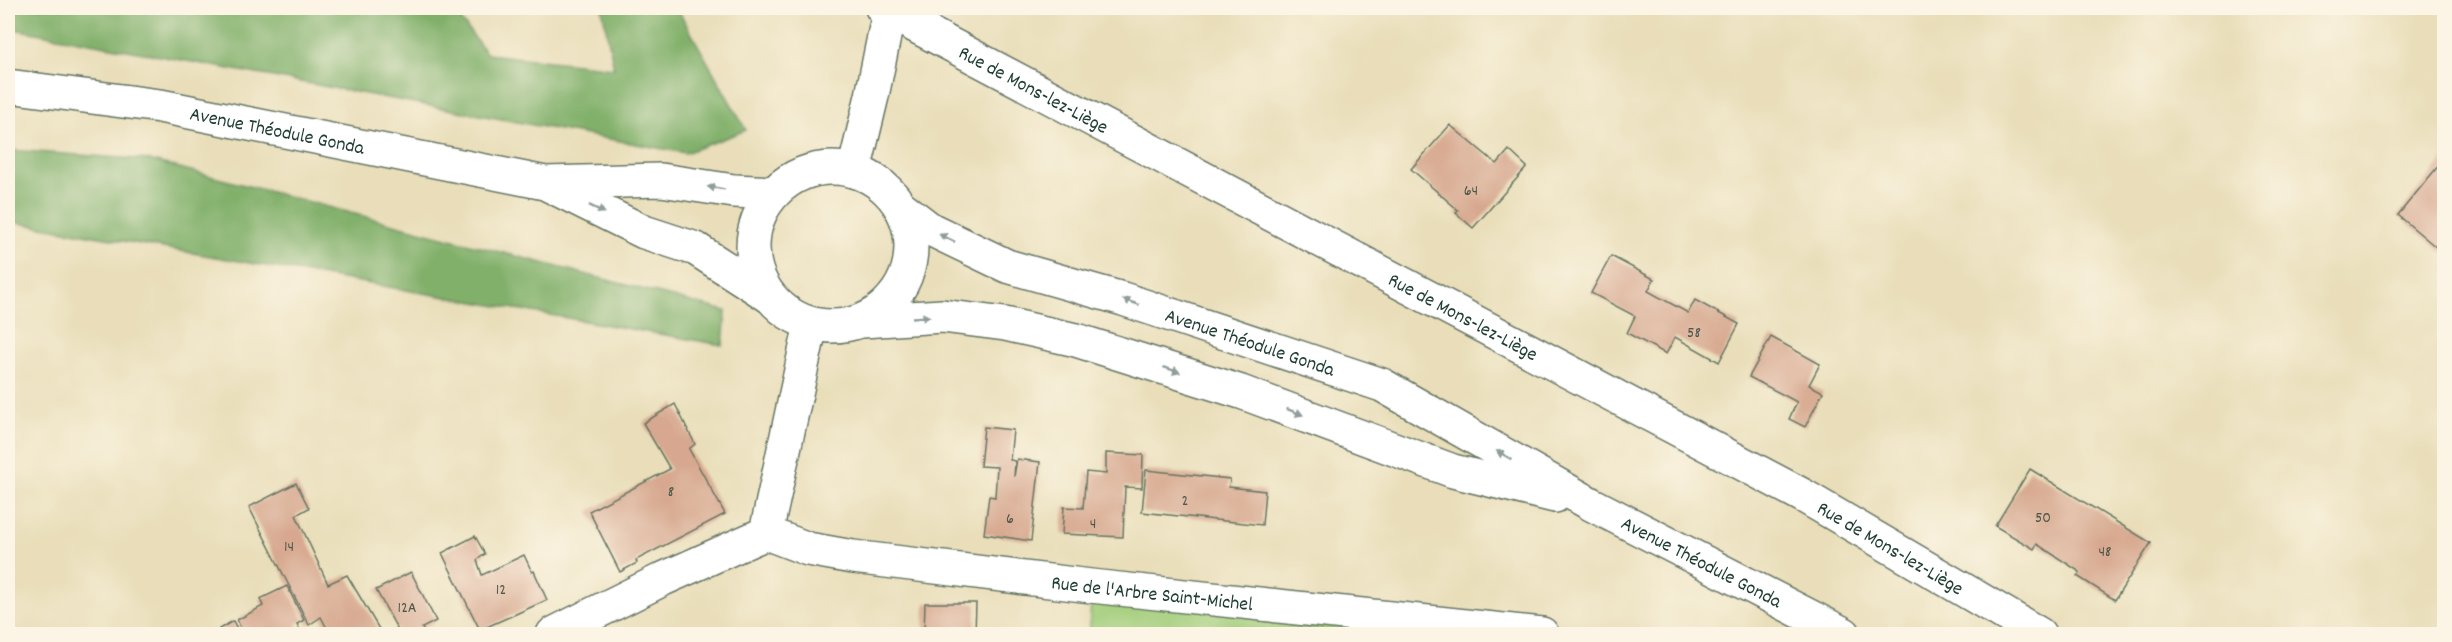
<svg xmlns="http://www.w3.org/2000/svg" width="2452" height="642" viewBox="0 0 2452 642" font-family="Dekko,sans-serif">
	<rect width="100%" height="100%" fill="#fcf5e5"/>
	<filter id="ink" filterUnits="userSpaceOnUse"><feTurbulence type="fractalNoise" baseFrequency=".0167" numOctaves="2"/><feDisplacementMap in="SourceGraphic" scale="12" xChannelSelector="R" yChannelSelector="G"/><feConvolveMatrix kernelMatrix="1 2 1 2 8 2 1 2 1" color-interpolation-filters="sRGB"/></filter>
	<filter id="wash" filterUnits="userSpaceOnUse"><feTurbulence type="fractalNoise" baseFrequency=".008" numOctaves="4" result="noise"/><feDisplacementMap in="SourceGraphic" scale="24" xChannelSelector="R" yChannelSelector="G"/><feGaussianBlur stdDeviation="1.35" result="paint"/><feColorMatrix in="noise" values="0 0 0 0 0 0 0 0 0 0 0 0 0 0 0 0 0 1.4 0 .05"/><feComposite in="paint" operator="in"/></filter>
	<g filter="url(#wash)">
		<rect width="100%" height="100%" fill="#e9deb9"/>
		<polygon fill="#a2cd7a" stroke="#608557" stroke-width="1.5" points="1091,586 1541,634 1090,634"/>
		<g fill="#81b06a" stroke="#50764f" stroke-width="1.5">
			<polygon points="8,8 452,8 487,54 614,68 602,8 677,8 746,130 685,153 8,28"/>
			<polygon points="8,150 149,160 726,311 723,345 8,221"/>
		</g>
		<g id="blocks">
			<g fill="#d7a88f">
				<polygon points="1450,125 1497,164 1509,150 1527,167 1473,228 1456,213 1458,210 1411,169"/>
				<polygon points="2444,159 2444,254 2398,215"/>
				<polygon points="1611,256 1654,279 1648,291 1688,313 1695,300 1739,324 1719,362 1675,337 1666,354 1627,333 1635,316 1591,293"/>
				<polygon points="1771,337 1820,364 1809,385 1823,392 1805,427 1789,419 1797,402 1749,377"/>
				<polygon points="675,404 695,444 689,449 725,514 636,560 637,563 620,572 589,511 670,469 643,423"/>
				<polygon points="984,427 1013,430 1010,460 1015,461 1014,477 1017,459 1040,462 1031,541 984,534 989,496 995,497 997,467 980,466"/>
				<polygon points="1106,453 1143,455 1142,488 1125,487 1123,537 1062,534 1064,507 1083,508 1086,472 1106,474"/>
				<polygon points="2030,469 2151,543 2115,600 2077,576 2080,572 2037,544 2034,549 1995,526"/>
				<polygon points="1146,470 1230,479 1229,487 1265,491 1262,525 1142,512"/>
				<polygon points="296,483 309,508 296,515 328,584 347,575 382,634 330,634 321,617 309,625 249,507"/>
				<polygon points="475,536 485,554 477,560 482,575 524,555 532,572 534,571 547,600 480,630 442,553"/>
				<polygon points="411,572 436,621 422,628 424,632 419,634 400,634 376,590"/>
				<polygon points="287,586 304,620 297,624 302,634 244,634 237,620 263,606 260,599"/>
				<polygon points="925,603 976,603 975,634 924,634"/>
				<polygon points="233,621 240,634 222,634 219,629"/>
			</g>
		</g>
	</g>
	<g filter="url(#ink)">
		<use href="#blocks" fill-opacity="0" stroke="#667563" stroke-width="1.5"/>
		<g fill="none" stroke-linecap="round" stroke-linejoin="round">
			<g stroke="#667563" stroke-width="36">
				<g id="minor">
					<path id="s1" d="M889,12L1802,495L2039,634"/>
					<path id="s2" d="M766,533L808,549L853,557L1091,586L1542,634"/>
				</g>
			</g>
			<g stroke="#667563" stroke-width="36">
				<g id="tertiary">
					<polyline points="854,171 872,96 889,12 882,8"/>
					<polyline points="553,634 663,579 766,533 811,324"/>
				</g>
			</g>
			<g stroke="#667563" stroke-width="36">
				<g id="secondary">
					<path id="s3" d="M8,86L160,106L545,183L661,180L734,191L774,193"/>
					<circle cx="832" cy="247" r="79"/>
					<polyline points="549,185 644,232 696,249 769,296"/>
					<path id="s4" d="M900,206L930,229L1007,266L1123,299L1382,385L1591,504L1844,634"/>
					<polyline points="862,321 942,316 1005,324 1076,340 1241,392 1453,471 1555,496"/>
				</g>
			</g>
			<use href="#minor" stroke="#fff" stroke-width="33"/>
			<use href="#tertiary" stroke="#fff" stroke-width="33"/>
			<use href="#secondary" stroke="#fff" stroke-width="33"/>
		</g>
		<defs><path id="oneway-solid" d="M-6-.8H1V-3.2L6.5 0L1 3.2V.8H-6Z" transform="scale(1.5)"/></defs>
		<g fill="#8f9e9a">
			<use href="#oneway-solid" transform="translate(716 188) rotate(-171)"/>
			<use href="#oneway-solid" transform="translate(597 209) rotate(26)"/>
			<use href="#oneway-solid" transform="translate(947 238) rotate(-154)"/>
			<use href="#oneway-solid" transform="translate(1131 302) rotate(-162)"/>
			<use href="#oneway-solid" transform="translate(921 317) rotate(-3)"/>
			<use href="#oneway-solid" transform="translate(1172 370) rotate(18)"/>
			<use href="#oneway-solid" transform="translate(1295 412) rotate(21)"/>
			<use href="#oneway-solid" transform="translate(1504 455) rotate(-150)"/>
		</g>
	</g>
	<g text-anchor="middle" stroke-width="6" stroke-linejoin="round" paint-order="stroke">
		<g font-size="16" fill="#4d584b">
			<text x="1471" y="195">64</text>
			<text x="1694" y="337">58</text>
			<text x="671" y="496">8</text>
			<text x="1185" y="505">2</text>
			<text x="2043" y="522">50</text>
			<text x="1010" y="523">6</text>
			<text x="1093" y="528">4</text>
			<text x="289" y="551">14</text>
			<text x="2105" y="556">48</text>
			<text x="501" y="594">12</text>
			<text x="407" y="612">12A</text>
		</g>
		<g font-size="20" fill="#1f3d34" stroke="#fcf5e5">
			<text dy="7" stroke="none"><textPath href="#s1" startOffset="164">Rue de Mons-lez-Liège</textPath></text>
			<text dy="7" stroke="none"><textPath href="#s3" startOffset="273">Avenue Théodule Gonda</textPath></text>
			<text dy="7" stroke="none"><textPath href="#s1" startOffset="650">Rue de Mons-lez-Liège</textPath></text>
			<text dy="7" stroke="none"><textPath href="#s4" startOffset="378">Avenue Théodule Gonda</textPath></text>
			<text dy="7" stroke="none"><textPath href="#s1" startOffset="1136">Rue de Mons-lez-Liège</textPath></text>
			<text dy="7" stroke="none"><textPath href="#s4" startOffset="882">Avenue Théodule Gonda</textPath></text>
			<text dy="7" stroke="none"><textPath href="#s2" startOffset="392">Rue de l'Arbre Saint-Michel</textPath></text>
		</g>
	</g>
	<rect width="2452" height="642" fill="none" stroke="#fcf5e5" stroke-width="30"/>
</svg>
